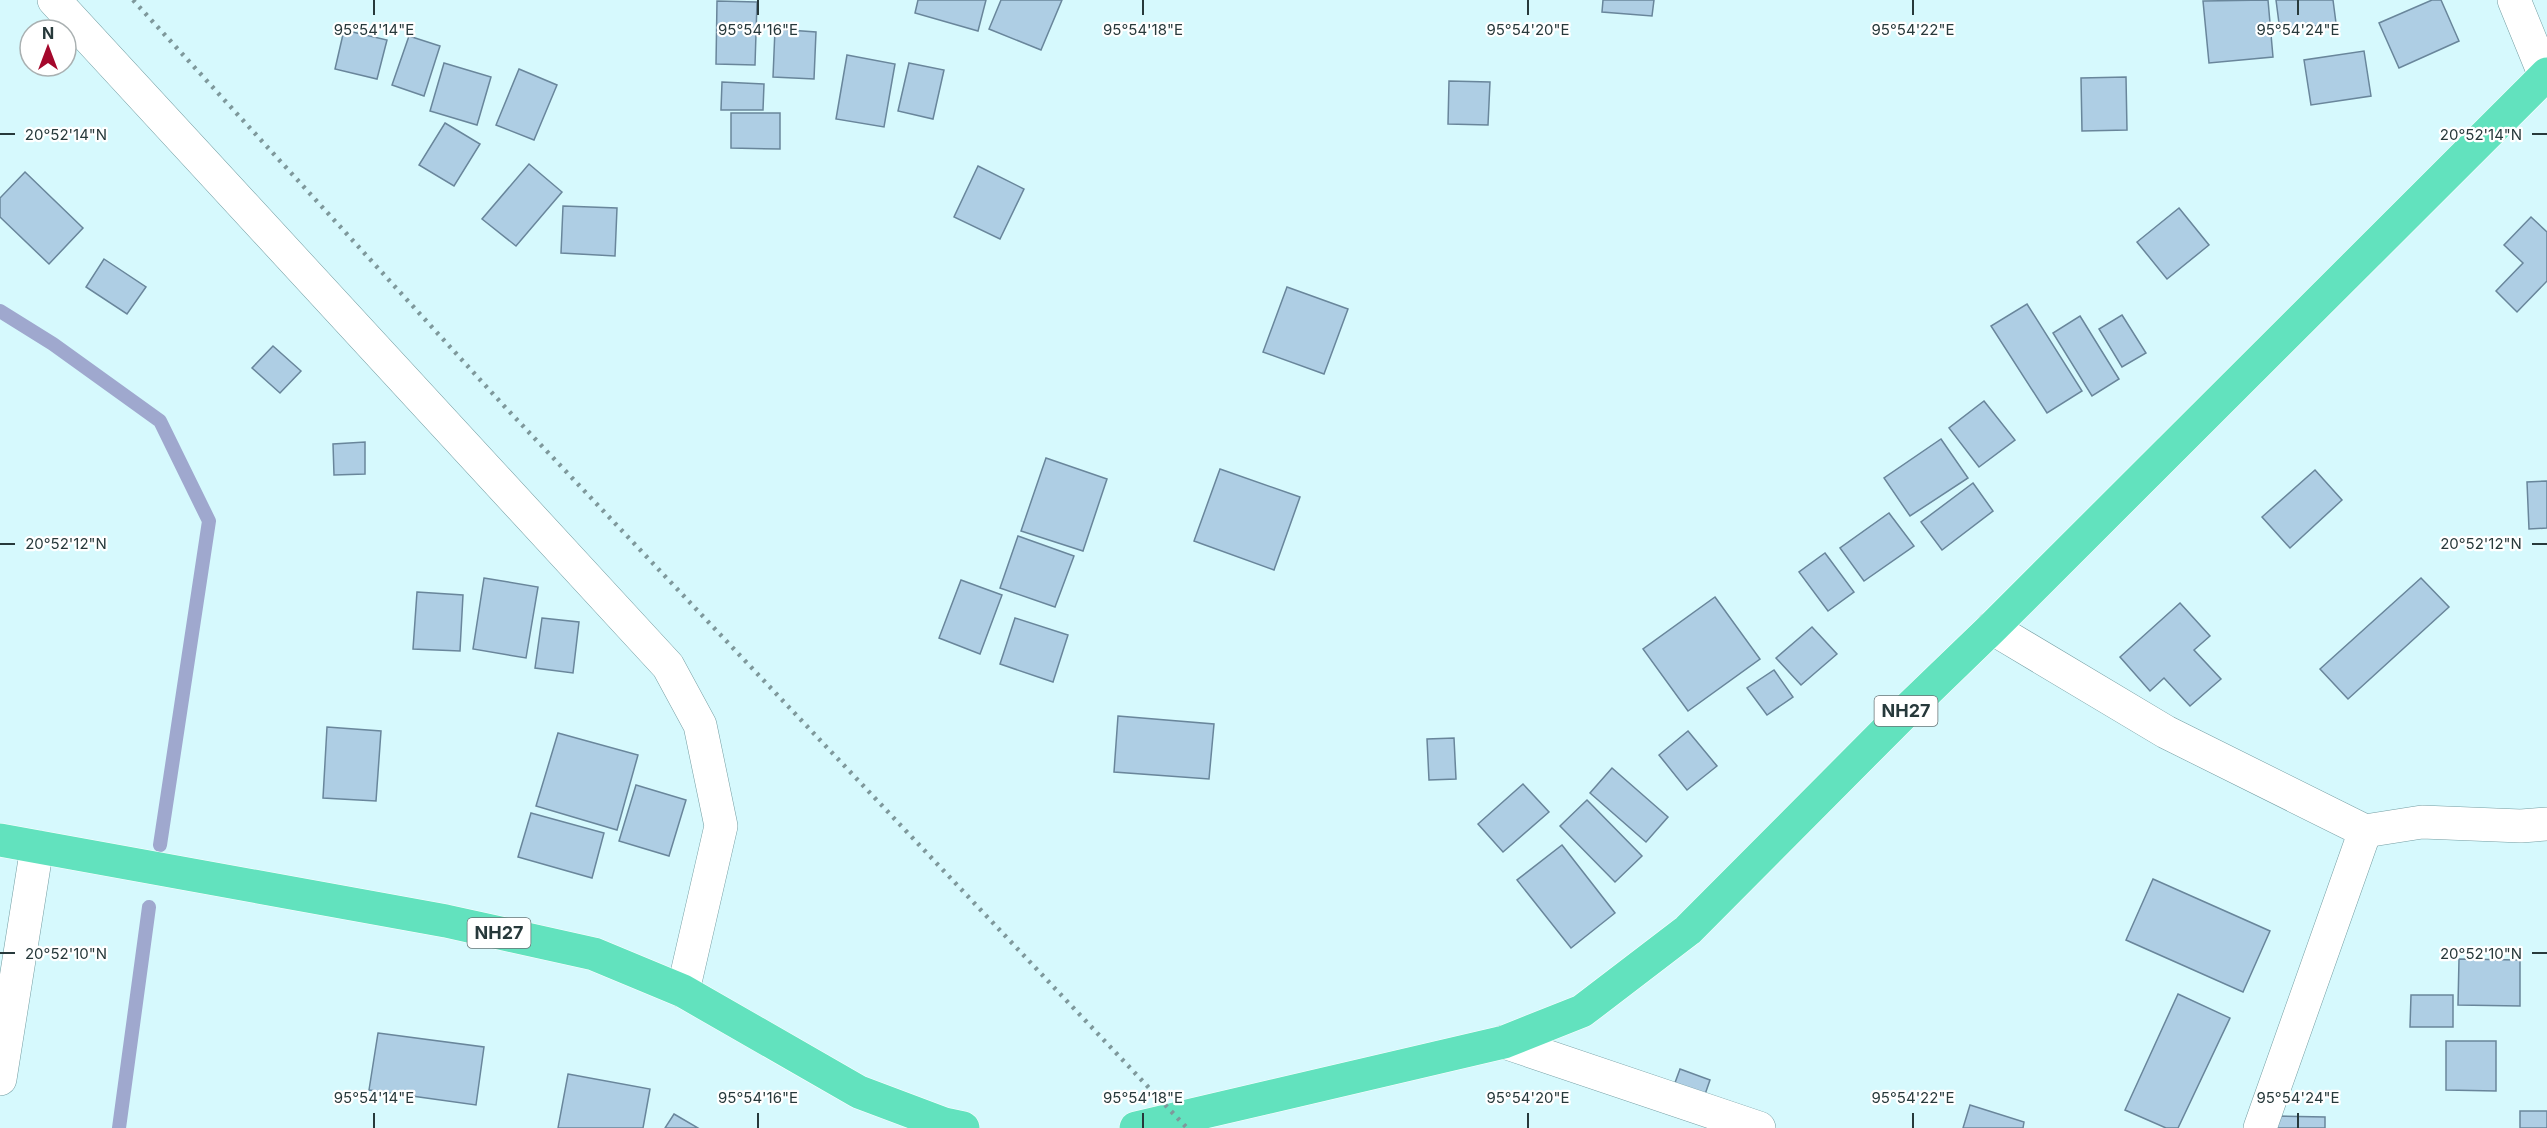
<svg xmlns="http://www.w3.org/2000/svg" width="2547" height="1128" viewBox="0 0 2547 1128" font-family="Inter,sans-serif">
	<rect width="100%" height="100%" fill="#d6f9fd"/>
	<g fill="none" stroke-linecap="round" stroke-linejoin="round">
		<g stroke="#9fa8ce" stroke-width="14">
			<polyline points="0,311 53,344 160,421 209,521 160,845"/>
			<polyline points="119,1128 149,907"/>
		</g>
	</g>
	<g fill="#aecee4" stroke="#69869b" stroke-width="1.5">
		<polygon points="918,0 986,0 978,31 915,13"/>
		<polygon points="1001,0 1062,0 1041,50 989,29"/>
		<polygon points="1603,0 1654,0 1652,16 1602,12"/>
		<polygon points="2268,0 2273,57 2209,63 2203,1"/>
		<polygon points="2276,0 2333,0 2336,23 2280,31"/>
		<polygon points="2432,0 2441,0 2459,41 2399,68 2379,23"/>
		<polygon points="717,1 757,2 755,65 716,64"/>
		<polygon points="775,29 816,32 814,79 773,77"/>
		<polygon points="344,30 387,40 377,79 335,69"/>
		<polygon points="409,36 440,46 424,96 392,85"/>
		<polygon points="2364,51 2371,96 2311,105 2304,60"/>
		<polygon points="847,55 895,64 884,127 836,119"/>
		<polygon points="444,63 491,77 477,125 430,111"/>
		<polygon points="909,63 944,70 933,119 898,111"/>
		<polygon points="519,69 557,85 534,140 496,125"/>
		<polygon points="2126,77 2127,130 2082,131 2081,78"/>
		<polygon points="1449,81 1490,82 1488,125 1448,124"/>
		<polygon points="722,82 764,84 763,110 721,110"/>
		<polygon points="731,113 780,113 780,149 731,148"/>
		<polygon points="445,123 480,144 454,186 419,165"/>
		<polygon points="529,164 562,192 516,246 482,219"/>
		<polygon points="978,166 1024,189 1000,239 954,217"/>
		<polygon points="25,172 83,228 49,264 0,217 0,198"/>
		<polygon points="563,206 617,208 615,256 561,253"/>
		<polygon points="2179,208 2209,245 2167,279 2137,242"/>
		<polygon points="2531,217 2547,232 2547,281 2517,312 2496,291 2523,263 2504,245"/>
		<polygon points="104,259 146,287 127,314 86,287"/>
		<polygon points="1287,287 1348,309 1324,374 1263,352"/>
		<polygon points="2027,304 2082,391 2047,413 1991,326"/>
		<polygon points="2122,315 2146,353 2122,367 2099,329"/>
		<polygon points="2080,316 2119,379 2092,396 2053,333"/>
		<polygon points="273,346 301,371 280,393 252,368"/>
		<polygon points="1984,401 2015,440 1979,467 1949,428"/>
		<polygon points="1941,439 1968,478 1910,516 1884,478"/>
		<polygon points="365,442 365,474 334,475 333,444"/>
		<polygon points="1046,458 1107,479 1083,551 1021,531"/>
		<polygon points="1220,469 1300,497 1274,570 1194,541"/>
		<polygon points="2315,470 2342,500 2290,548 2262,517"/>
		<polygon points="2547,481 2547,528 2529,529 2527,482"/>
		<polygon points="1973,483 1993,511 1942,550 1921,522"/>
		<polygon points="1889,513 1914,546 1864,581 1840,548"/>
		<polygon points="1018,536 1074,556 1055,607 1000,588"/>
		<polygon points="1825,553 1854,592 1828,611 1799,572"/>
		<polygon points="484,578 538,587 526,658 473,649"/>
		<polygon points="2421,578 2449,607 2348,699 2320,669"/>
		<polygon points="961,580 1002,595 980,654 939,638"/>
		<polygon points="417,592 463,595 460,651 413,649"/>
		<polygon points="1715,597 1760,659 1688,711 1643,649"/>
		<polygon points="2180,603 2210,636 2194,650 2221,679 2190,706 2164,678 2150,691 2120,657"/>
		<polygon points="542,618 579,622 573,673 535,668"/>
		<polygon points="1015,618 1068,635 1053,682 1000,664"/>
		<polygon points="1812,627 1837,654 1801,685 1776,658"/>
		<polygon points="1774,670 1793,697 1767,715 1747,688"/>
		<polygon points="1118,716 1214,724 1209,779 1114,772"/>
		<polygon points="327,727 381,731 376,801 323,798"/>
		<polygon points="1688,731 1717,766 1687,790 1659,755"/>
		<polygon points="558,733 638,755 617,830 536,806"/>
		<polygon points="1454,738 1456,779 1429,780 1427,739"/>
		<polygon points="1612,768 1668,817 1646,842 1590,793"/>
		<polygon points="1523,784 1549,812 1503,852 1478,824"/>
		<polygon points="636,785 686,800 669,856 619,841"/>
		<polygon points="1587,800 1642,856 1615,882 1560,826"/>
		<polygon points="531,813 604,833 592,878 518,857"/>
		<polygon points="1562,845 1615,913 1571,948 1517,880"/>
		<polygon points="2153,879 2270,931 2243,992 2126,940"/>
		<polygon points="2459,959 2520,960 2520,1006 2458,1005"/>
		<polygon points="2178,994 2230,1018 2178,1128 2166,1128 2125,1110"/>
		<polygon points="2411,995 2453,995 2453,1027 2410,1027"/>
		<polygon points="378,1033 484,1047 476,1105 369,1090"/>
		<polygon points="2446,1041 2496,1041 2496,1091 2446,1090"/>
		<polygon points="1680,1069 1710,1080 1702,1103 1672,1091"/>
		<polygon points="568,1074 650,1089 643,1128 558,1128"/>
		<polygon points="1970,1105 2024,1122 2023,1128 1963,1128"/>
		<rect x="2520" y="1111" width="27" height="17"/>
		<polygon points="674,1114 698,1128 665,1128"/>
		<polygon points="2277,1116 2325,1117 2325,1128 2277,1128"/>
	</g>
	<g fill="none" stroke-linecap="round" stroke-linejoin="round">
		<g stroke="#749ea3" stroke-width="34">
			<g id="minor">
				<polyline points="54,0 668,666 700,725 721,826 683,991"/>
				<polyline points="2514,0 2545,76"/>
				<polyline points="1992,628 2166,732 2365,831 2422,822 2521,826 2547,824"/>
				<polyline points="1504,1042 1759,1128"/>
				<polyline points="0,1079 37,847"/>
				<polyline points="2260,1128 2365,831"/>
			</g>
		</g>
		<g stroke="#fff" stroke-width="34">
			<g id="trunk">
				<polyline points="0,840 446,921 594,954 683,991 859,1092 944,1124 963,1128"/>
				<polyline points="1136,1128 1504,1042 1582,1011 1688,930 1905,712 1992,628 2547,74"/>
			</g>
		</g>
		<use href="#minor" stroke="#fff" stroke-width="33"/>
		<use href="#trunk" stroke="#62e2be" stroke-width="33"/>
		<polyline stroke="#7e989b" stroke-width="4.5" stroke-dasharray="3 6" stroke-linecap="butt" points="133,0 505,407 1187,1128"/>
	</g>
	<path fill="none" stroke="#27393b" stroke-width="2" d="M374,0V15M758,0V15M1143,0V15M1528,0V15M1913,0V15M2298,0V15M0,134H15M2532,134H2547M0,544H15M2532,544H2547M0,953H15M2532,953H2547M374,1113V1128M758,1113V1128M1143,1113V1128M1528,1113V1128M1913,1113V1128M2298,1113V1128"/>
	<g text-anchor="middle" stroke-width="4.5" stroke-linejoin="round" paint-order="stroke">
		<g fill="#fff" stroke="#687476" stroke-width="1.5">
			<rect x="1874.5" y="696" width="63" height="30" rx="4.5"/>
			<rect x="467.5" y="918" width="63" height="30" rx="4.5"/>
		</g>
		<g font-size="18" font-weight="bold" fill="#27393b">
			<text x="1906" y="717">NH27</text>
			<text x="499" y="939">NH27</text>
		</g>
	</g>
	<g font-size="15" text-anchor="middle" fill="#27393b" stroke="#fff" stroke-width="4.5" stroke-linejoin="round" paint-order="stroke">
		<text x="374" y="35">95°54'14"E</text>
		<text x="758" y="35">95°54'16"E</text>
		<text x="1143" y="35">95°54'18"E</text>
		<text x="1528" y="35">95°54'20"E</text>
		<text x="1913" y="35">95°54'22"E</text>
		<text x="2298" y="35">95°54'24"E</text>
		<text x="66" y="140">20°52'14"N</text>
		<text x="2481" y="140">20°52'14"N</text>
		<text x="66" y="549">20°52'12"N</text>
		<text x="2481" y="549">20°52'12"N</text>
		<text x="66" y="959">20°52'10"N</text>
		<text x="2481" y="959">20°52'10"N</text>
		<text x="374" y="1103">95°54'14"E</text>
		<text x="758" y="1103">95°54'16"E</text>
		<text x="1143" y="1103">95°54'18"E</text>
		<text x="1528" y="1103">95°54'20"E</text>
		<text x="1913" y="1103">95°54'22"E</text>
		<text x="2298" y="1103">95°54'24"E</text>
	</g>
	<g transform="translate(48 48)"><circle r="28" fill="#ffffff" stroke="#a9b0b1" stroke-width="1.5"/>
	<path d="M0-4.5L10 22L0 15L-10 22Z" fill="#a4082c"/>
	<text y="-9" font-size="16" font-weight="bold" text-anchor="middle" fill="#27393b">N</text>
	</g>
</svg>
